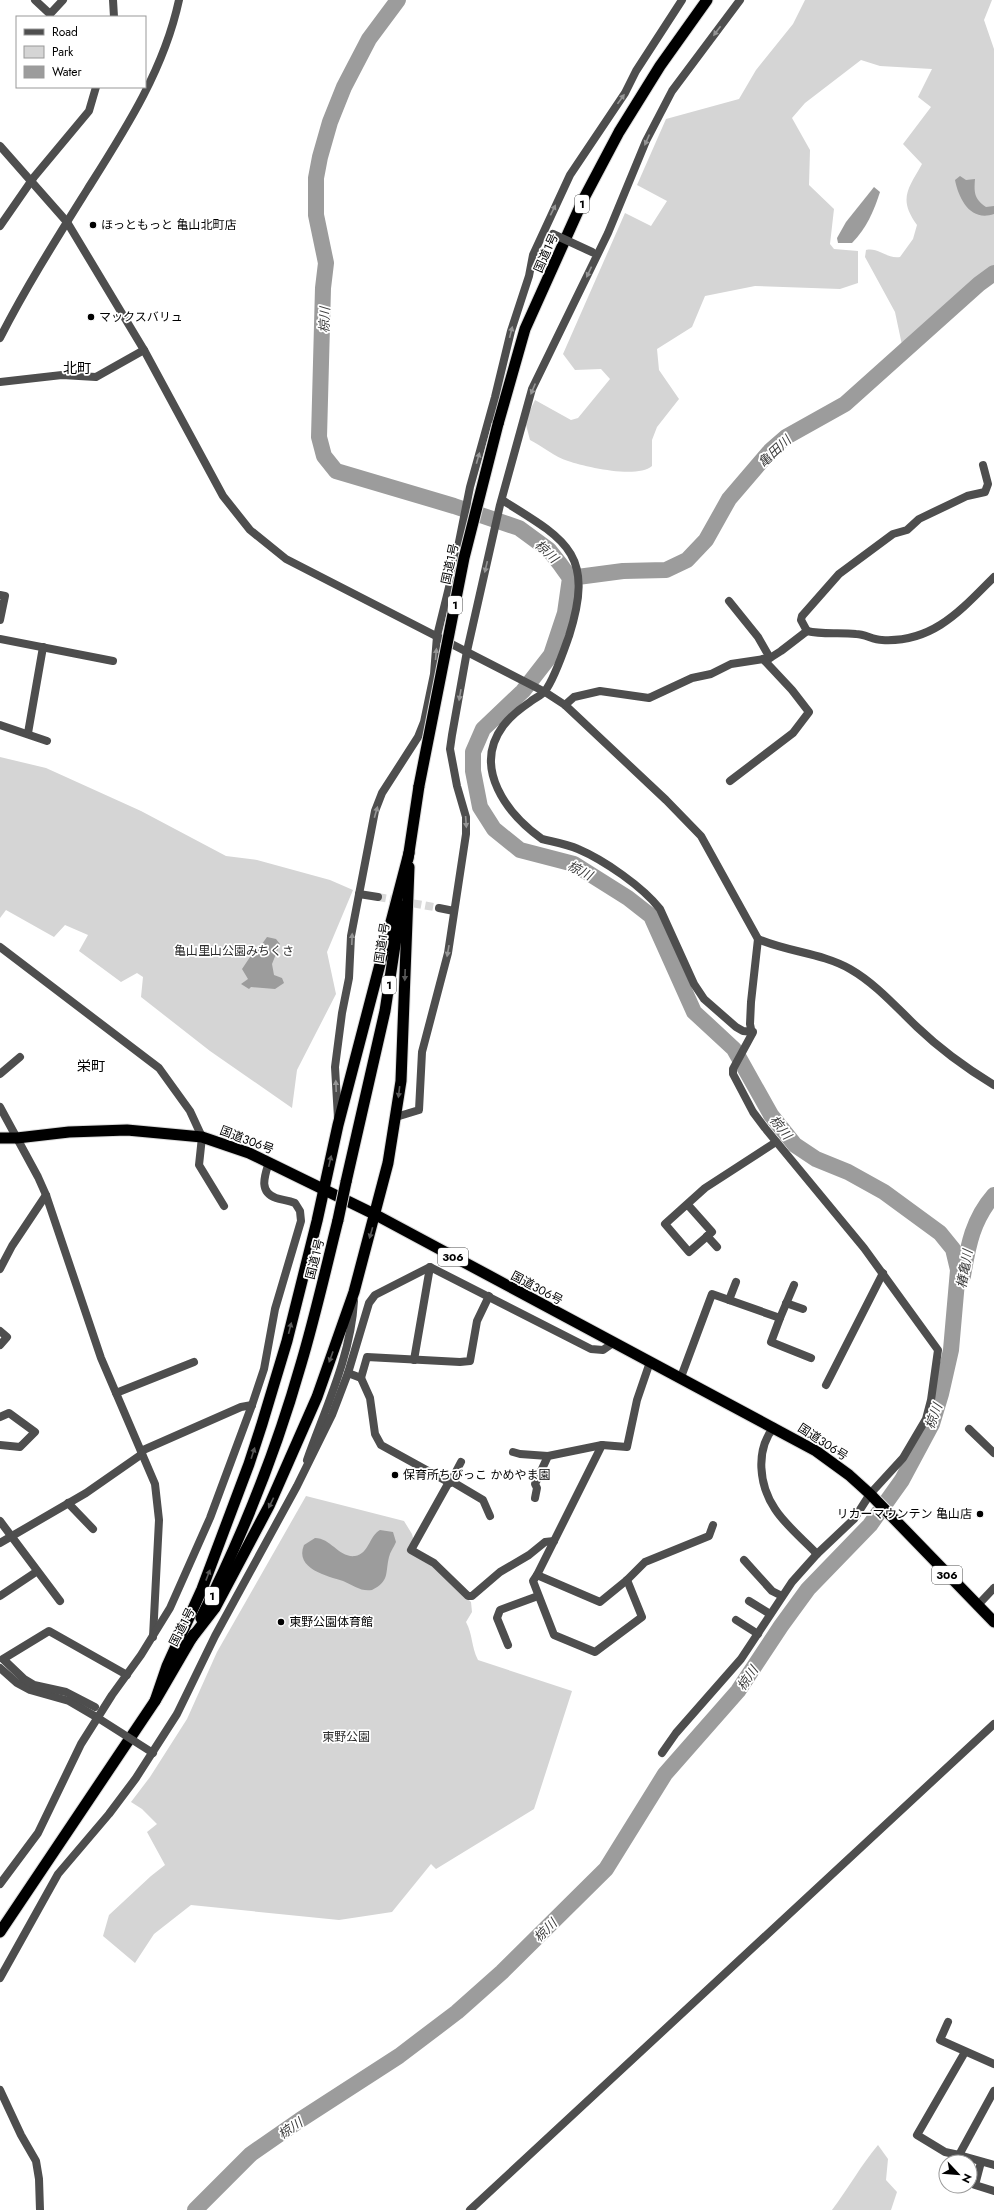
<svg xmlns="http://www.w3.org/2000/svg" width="994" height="2210" viewBox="0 0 994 2210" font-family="Jost,'Noto Sans JP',sans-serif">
	<rect width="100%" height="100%" fill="#fff"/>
	<g fill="#d5d5d5">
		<path d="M805,0H992L984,20L994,49V267L902,345L895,312L865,257L866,250C879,247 886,259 900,257L913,239L917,225C898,199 908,189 922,164L903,144L931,107L918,97L932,69L880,66L861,60L805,103L792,118L810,150L809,185L834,209L830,244L834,249L858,251V283L840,289L755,286L705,296L692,327L657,349L659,370L679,399L657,427L652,440V466C637,479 586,467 568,461C555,457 542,446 530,440L525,421L535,400L571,420L578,418L610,379L601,369L575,370L563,354L625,213L651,226L667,201L637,185L666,119L739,99L756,70L793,24Z"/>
		<polygon points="0,757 46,768 141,811 226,856 257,860 330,880 353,890 327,952 336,994 297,1070 292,1108 210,1051 141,997 143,977 137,973 121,982 79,951 88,935 65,925 54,937 6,910 0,918"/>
		<path d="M306,1496L404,1521L412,1534L416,1549L471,1602L472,1612L466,1622C473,1635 471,1646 478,1660L572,1691L534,1809L436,1869L431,1864L392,1912L339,1920L191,1905L154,1934L135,1963L103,1936L109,1915L151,1876L165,1865L147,1832L157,1824L142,1809L131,1802L150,1777L187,1719L217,1652Z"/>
		<path d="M878,2145L888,2159L886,2180L897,2192L891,2210H832C848,2189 861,2165 878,2145Z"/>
	</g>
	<g fill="#9c9c9c">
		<path d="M960,176L966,180L975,179C974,192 974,199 986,207L994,206V214C971,222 959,200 955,180Z"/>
		<path d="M874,187L880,192C874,211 866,229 852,243H838L837,238L846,222Z"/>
		<polygon points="267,937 276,939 280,944 272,964 274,975 282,978 284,983 275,989 251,987 249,989 241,984 248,979 242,969 256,948 259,948"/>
		<path d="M380,1530L393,1532L396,1542C394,1547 390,1552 389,1557C385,1573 390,1581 372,1590C361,1592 353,1585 343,1581C328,1576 294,1569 304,1545L315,1538C331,1538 339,1558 355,1556C369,1554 369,1536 380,1530Z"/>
	</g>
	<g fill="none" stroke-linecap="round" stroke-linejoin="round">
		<g stroke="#9c9c9c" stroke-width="16">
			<polyline points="570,578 623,571 666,570 687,560 706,540 729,499 771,450 786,437 845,404 979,284 994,273"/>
			<path d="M963,1276C968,1245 973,1219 994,1195"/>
			<polyline points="195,2210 251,2154 300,2120 399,2056 457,2012 502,1972 606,1869 665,1774 738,1691 781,1626 808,1589 870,1525 902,1480 932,1424 941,1394 951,1350 958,1270 953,1249 940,1233 884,1192 848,1172 816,1159 795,1145 771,1115 734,1049 694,1012 651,916 628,898 574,864 520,850 494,829 480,807 473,771 473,752 483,729 523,691 551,655 565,613 570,578 560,564 549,550 519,528 454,506 336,471 324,456 319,437 323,288 326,263 316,215 316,178 320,157 330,122 344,87 369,39 398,0"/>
		</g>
		<polyline stroke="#d9d9d9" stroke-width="8" stroke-dasharray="8 4" stroke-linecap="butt" points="378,897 439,908"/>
		<g stroke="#dbdbdb" stroke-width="13">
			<g id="trunk">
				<polyline points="498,424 525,329 583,200 619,132 660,66 707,0"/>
				<polyline points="408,859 419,786"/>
				<polyline points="0,1138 17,1138 69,1132 127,1130 202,1137 249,1153 376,1215 816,1451 849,1475 870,1494 994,1622"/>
				<polyline points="346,1182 385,1011 401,906"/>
				<path d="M201,1618C242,1537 276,1452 301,1364C315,1317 326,1268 338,1220"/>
				<polyline points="191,1639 215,1608 269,1506 317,1397 354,1292 388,1163 401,1081 409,867"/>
				<polyline points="155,1701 167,1666 202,1589 249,1464 262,1424 287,1341 317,1221 338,1125 409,853"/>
				<polyline points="0,1932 155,1701 194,1634"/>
			</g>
		</g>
		<g stroke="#4e4e4e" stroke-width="8">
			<polyline points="35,0 50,14 63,0"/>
			<polyline points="113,0 114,17"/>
			<polyline points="0,226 34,177 89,111 96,87"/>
			<polyline points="0,382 62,375 96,377 144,350"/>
			<path d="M502,500C567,540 595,554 569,636C564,650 554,680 545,691C541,696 534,698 530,702C521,708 510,717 503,726C472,768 507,814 542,839C554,842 567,844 578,849C604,860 643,887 660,909L694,984L704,999L736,1027L743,1031L753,1032"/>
			<polyline points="0,595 5,596 0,620"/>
			<polyline points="729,601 758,637 770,658"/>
			<polyline points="807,631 801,620 802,616 839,574 893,534 907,530 919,519 967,496 985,492 988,484 983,465"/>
			<path d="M807,631C823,635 839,632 856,634C865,634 873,640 882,640C933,643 961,610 994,577"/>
			<polyline points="0,639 113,661"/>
			<polyline points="565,705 574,697 600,691 649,698 692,678 711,674 731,664 770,658 781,651 807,631"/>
			<polyline points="0,725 47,741"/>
			<polyline points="28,733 43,647"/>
			<polyline points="730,781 793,733 809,712 792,690 763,659"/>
			<polyline points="359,894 378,897"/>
			<polyline points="439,908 454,911"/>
			<polyline points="0,947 159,1068 190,1111 202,1137 199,1165 224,1206"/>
			<polyline points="0,1074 20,1057"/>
			<polyline points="0,1107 38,1177 46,1195 101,1358 155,1484 159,1520 153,1637"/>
			<polyline points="396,1117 419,1110 422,1052 448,953 466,834 466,817 457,786 450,749 452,735 467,651 500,505 532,389 608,233 646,141 672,91 740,0"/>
			<polyline points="338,1118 335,1067 342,1013 349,978 351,936 375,811 382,793 418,737 424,722 434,674 437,636 454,567 470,487 495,397 511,331 529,276 533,255 570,175 625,93 636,71 682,0"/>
			<polyline points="688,1205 712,1232 689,1252 665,1224 705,1188 776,1142"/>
			<polyline points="707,1236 717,1247"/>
			<polyline points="0,1269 12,1246 46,1195"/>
			<polyline points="729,1300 736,1282"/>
			<polyline points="786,1303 803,1309"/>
			<polyline points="780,1318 771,1342 811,1358"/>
			<polyline points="0,1331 7,1337 0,1345"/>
			<polyline points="414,1360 430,1267"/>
			<polyline points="650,1362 637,1400 627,1447 602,1445 537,1575 600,1602 627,1580 645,1562 709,1536 713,1525"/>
			<polyline points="348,1373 361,1378 367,1357 460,1362 470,1361 477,1321 489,1296"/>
			<polyline points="681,1377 712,1294 780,1318 794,1285"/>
			<polyline points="361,1378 370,1398 375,1434 381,1445 450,1483 461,1462"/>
			<polyline points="826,1385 883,1273"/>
			<polyline points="116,1393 194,1362"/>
			<polyline points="0,1417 9,1413 35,1432 20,1447 0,1445"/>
			<path d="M774,1427C755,1450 759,1485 775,1509C786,1526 804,1540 817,1554"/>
			<polyline points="969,1429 994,1453"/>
			<polyline points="141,1451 241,1407 252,1405"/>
			<polyline points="513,1452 520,1454 548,1456"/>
			<path d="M307,1460C325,1409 351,1356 354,1301"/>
			<polyline points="451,1481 483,1500 490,1516"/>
			<polyline points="449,1482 411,1550 434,1563 468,1596 472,1596 500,1572 529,1555 545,1542 554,1541"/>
			<polyline points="535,1498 537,1488 535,1484 548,1456 602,1445"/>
			<polyline points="68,1503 93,1529"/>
			<polyline points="0,1521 60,1601"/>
			<polyline points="0,1543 86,1493 142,1454"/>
			<polyline points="744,1560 772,1591 782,1596"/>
			<polyline points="537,1575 533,1581 554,1635 595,1652 642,1617 627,1580"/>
			<polyline points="0,1596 36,1572"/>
			<polyline points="749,1601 770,1614"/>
			<polyline points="977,1606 994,1588"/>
			<polyline points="736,1620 758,1634"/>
			<polyline points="508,1645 497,1618 500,1610 538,1596"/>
			<polyline points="0,1668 17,1683 30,1690 69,1701 98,1718"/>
			<polyline points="95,1707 66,1692 34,1685 24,1679 3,1659 49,1631 127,1675"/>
			<polyline points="662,1753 676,1733 741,1659 792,1582 817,1554 854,1519 870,1494 903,1458 926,1419 931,1400 938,1350 864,1248 765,1128 753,1112 733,1074 733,1069 752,1034 750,1024 751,1002 758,939"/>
			<path d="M0,1884L38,1833L81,1744L112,1695L141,1655L170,1608L210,1518L252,1405L264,1369L275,1309L301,1221L300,1211L295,1203C288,1200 282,1200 276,1198C258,1192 265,1175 269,1162"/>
			<polyline points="948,2022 940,2040 994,2064"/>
			<polyline points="0,2090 21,2135 36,2161 39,2179 40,2210"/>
			<polyline points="994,2091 959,2155 994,2165"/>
			<polyline points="959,2155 945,2152 917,2135 965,2052"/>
			<polyline points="981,2162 975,2185 994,2191"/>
			<polyline points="470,2210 994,1724"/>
		</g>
		<g stroke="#4e4e4e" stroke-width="8">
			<path d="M0,146L67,222L144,350L223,496L250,530L286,559L545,692L565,705L666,800L701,836L758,939C788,952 822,953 850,969C876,984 895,1006 917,1027C940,1049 966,1068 994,1085"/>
			<path d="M0,338C26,287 57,238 87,190C125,130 164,70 179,0"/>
			<polyline points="0,1978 58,1874 109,1814 136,1778 177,1714 215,1636 297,1486 332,1415 348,1373 369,1303 375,1295 430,1267 591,1349 603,1350 613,1343"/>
		</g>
		<use href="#trunk" stroke="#000" stroke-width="11"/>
		<g stroke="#dbdbdb" stroke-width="13" stroke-linecap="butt">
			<g id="trunk-bridge">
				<polyline points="419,786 464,558 498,424"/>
				<polyline points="338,1220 346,1182"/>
			</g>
		</g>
		<g stroke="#4e4e4e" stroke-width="8">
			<polyline points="553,234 592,252"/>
			<polyline points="98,1718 153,1753"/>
		</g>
		<use href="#trunk-bridge" stroke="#000" stroke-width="11"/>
	</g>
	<defs><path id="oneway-solid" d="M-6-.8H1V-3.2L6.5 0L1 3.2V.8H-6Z"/></defs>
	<g fill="#959595">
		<use href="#oneway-solid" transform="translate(717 31) rotate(127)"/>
		<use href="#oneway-solid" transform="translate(621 99) rotate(-54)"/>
		<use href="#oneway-solid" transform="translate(647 140) rotate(114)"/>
		<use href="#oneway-solid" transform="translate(553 210) rotate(-64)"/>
		<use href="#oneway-solid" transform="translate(589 272) rotate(115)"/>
		<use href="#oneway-solid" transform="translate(511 332) rotate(-76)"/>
		<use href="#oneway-solid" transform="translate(533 389) rotate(113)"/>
		<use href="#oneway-solid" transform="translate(478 458) rotate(-74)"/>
		<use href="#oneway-solid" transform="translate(486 567) rotate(103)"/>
		<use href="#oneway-solid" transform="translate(436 654) rotate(-85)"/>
		<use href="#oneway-solid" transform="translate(460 695) rotate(100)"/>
		<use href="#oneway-solid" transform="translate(376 812) rotate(-74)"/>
		<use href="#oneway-solid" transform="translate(466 822) rotate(86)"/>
		<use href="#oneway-solid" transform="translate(352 939) rotate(-88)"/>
		<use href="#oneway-solid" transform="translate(448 951) rotate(100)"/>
		<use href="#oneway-solid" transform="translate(336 1086) rotate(-92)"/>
	</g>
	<g fill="#595959">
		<use href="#oneway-solid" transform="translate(405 975) rotate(92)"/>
		<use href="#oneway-solid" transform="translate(399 1092) rotate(97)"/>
		<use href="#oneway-solid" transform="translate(330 1161) rotate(-77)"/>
		<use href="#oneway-solid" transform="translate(371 1233) rotate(106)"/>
		<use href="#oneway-solid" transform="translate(290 1328) rotate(-76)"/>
		<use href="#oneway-solid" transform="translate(331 1357) rotate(110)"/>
		<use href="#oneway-solid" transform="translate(253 1453) rotate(-72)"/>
		<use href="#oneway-solid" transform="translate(271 1503) rotate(116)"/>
		<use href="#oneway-solid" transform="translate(208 1575) rotate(-69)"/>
	</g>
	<g fill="#000" stroke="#fff" stroke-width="1.5">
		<circle cx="93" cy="225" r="4"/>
		<circle cx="91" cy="317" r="4"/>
		<circle cx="395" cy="1475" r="4"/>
		<circle cx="980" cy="1514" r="4"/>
		<circle cx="281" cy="1622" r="4"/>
	</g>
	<g text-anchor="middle" stroke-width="3.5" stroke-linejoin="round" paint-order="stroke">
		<g fill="#fff" stroke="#4c4c4c" stroke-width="1">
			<rect x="575" y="195" width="14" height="18" rx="3"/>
			<rect x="448" y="596" width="14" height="18" rx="3"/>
			<rect x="382" y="976" width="14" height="18" rx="3"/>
			<rect x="438" y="1248" width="30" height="18" rx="3"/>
			<rect x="932" y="1566" width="30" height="18" rx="3"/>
			<rect x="205" y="1587" width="14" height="18" rx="3"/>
		</g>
		<g font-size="11" font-weight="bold" fill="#000">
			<text x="582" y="208">1</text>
			<text x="455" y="609">1</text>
			<text x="389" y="989">1</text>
			<text x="453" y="1261">306</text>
			<text x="947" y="1579">306</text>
			<text x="212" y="1600">1</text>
		</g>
		<g font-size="12" fill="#000" stroke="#fff" text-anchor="start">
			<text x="101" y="229">ほっともっと 亀山北町店</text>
			<text x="99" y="321">マックスバリュ</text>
			<text x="403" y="1479">保育所ちびっこ かめやま園</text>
			<text x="972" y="1518" text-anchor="end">リカーマウンテン 亀山店</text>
			<text x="289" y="1626">東野公園体育館</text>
		</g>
		<g font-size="12" fill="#000" stroke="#fff">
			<text transform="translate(546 253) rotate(-66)" y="4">国道1号</text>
			<text transform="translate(450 564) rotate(-78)" y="4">国道1号</text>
			<text transform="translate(382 943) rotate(-81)" y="4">国道1号</text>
			<text transform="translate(247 1140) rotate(21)" y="4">国道306号</text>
			<text transform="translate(315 1259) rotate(-76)" y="4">国道1号</text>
			<text transform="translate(537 1288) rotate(28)" y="4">国道306号</text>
			<text transform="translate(823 1442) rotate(33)" y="4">国道306号</text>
			<text transform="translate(182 1627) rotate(-63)" y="4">国道1号</text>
		</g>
		<g font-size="12" fill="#2c2c2c" stroke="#fff">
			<text x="234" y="955">亀山里山公園みちくさ</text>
			<text x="346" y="1741">東野公園</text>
		</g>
		<g font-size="13" font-style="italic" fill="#3d3d3d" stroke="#fff">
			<text transform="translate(324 320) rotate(-88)" y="5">椋川</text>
			<text transform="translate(774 451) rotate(-43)" y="5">亀田川</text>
			<text transform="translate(547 551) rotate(43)" y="5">椋川</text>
			<text transform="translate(580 870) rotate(27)" y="5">椋川</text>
			<text transform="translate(781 1127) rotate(51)" y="5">椋川</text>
			<text transform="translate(964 1269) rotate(-80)" y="5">椿亀川</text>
			<text transform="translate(933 1416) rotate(-70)" y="5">椋川</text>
			<text transform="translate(747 1678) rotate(-55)" y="5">椋川</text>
			<text transform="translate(545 1930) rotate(-45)" y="5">椋川</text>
			<text transform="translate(290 2128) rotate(-34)" y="5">椋川</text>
		</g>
		<g font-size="14" fill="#000" stroke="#fff">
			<text x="77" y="373">北町</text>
			<text x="91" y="1071">栄町</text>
		</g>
	</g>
	<rect x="16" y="16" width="130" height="72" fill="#ffffff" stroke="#999999"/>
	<rect x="24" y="29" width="20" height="6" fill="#4e4e4e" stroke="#999999"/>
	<text x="52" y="36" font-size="12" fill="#000000">Road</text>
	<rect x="24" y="46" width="20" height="12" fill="#d5d5d5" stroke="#999999"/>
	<text x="52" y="56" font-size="12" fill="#000000">Park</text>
	<rect x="24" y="66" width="20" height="12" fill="#9c9c9c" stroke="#999999"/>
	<text x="52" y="76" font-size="12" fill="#000000">Water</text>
	<g transform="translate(958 2174) rotate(116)"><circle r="19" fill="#ffffff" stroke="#999999"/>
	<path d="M0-3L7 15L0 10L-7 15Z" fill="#000000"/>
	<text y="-6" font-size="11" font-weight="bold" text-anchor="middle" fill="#000000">N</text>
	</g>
</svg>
